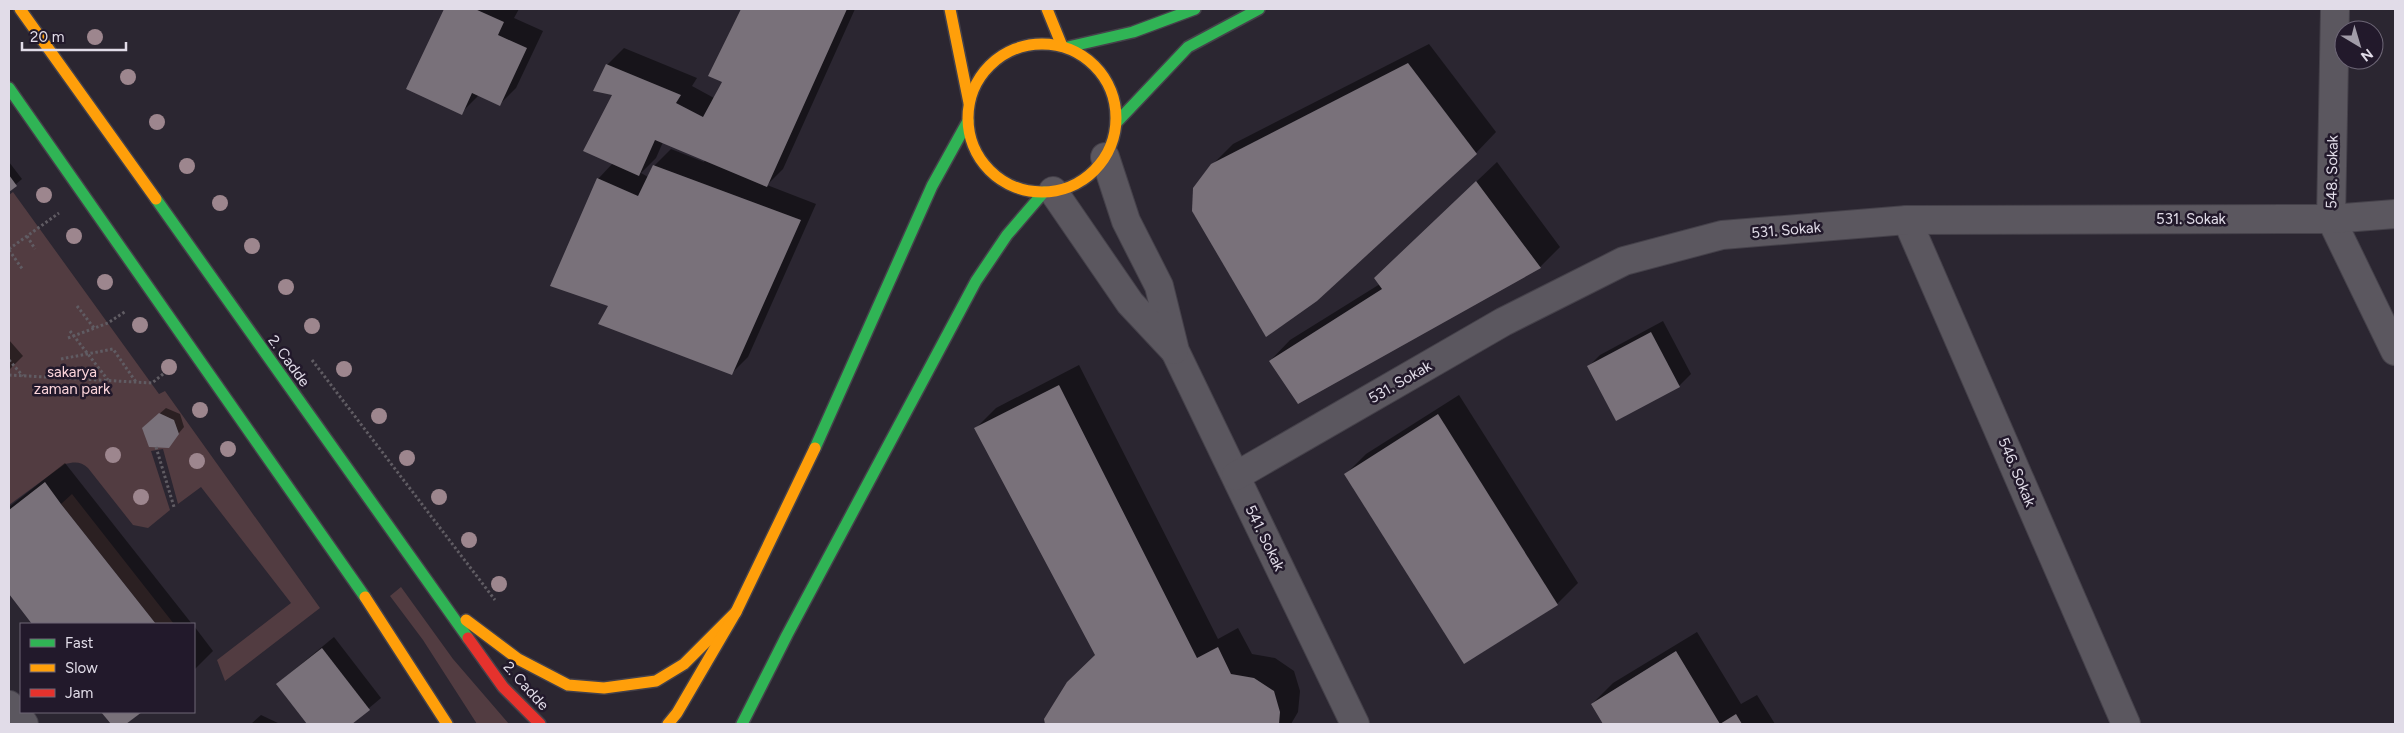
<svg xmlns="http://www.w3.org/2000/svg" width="2404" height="733" viewBox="0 0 2404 733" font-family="Figtree,sans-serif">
	<rect width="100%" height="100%" fill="#2b2631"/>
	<g fill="#523c41">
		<path d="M13,192L159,394L165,391L320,608L225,681L217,660L291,603L201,487L178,504L163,449L151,451L170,510L148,528L133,525L88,468C81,461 74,462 65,464L9,505V195Z"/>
		<polygon points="72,494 174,624 156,624 61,504"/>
		<polygon points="401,587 453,659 509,724 477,724 423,640 390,596"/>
	</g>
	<g fill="#0007" fill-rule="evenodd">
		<polygon points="445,9 519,9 514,18 543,31 516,88 499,105 479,95 461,113 408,89"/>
		<path d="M743,9H855L783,169L767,185L816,204L748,357L732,373L598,179L613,163L614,94L607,65L624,48L697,78L692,86L714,98L723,81L710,75ZM663,142L705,160L704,162L671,149L654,166L648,177L641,173L656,158Z"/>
		<polygon points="1429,44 1496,132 1476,153 1212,165 1233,144"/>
		<polygon points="9,162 22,179 9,190"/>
		<polygon points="1497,162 1560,247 1540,267 1270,361 1290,340 1380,284 1396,258"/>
		<polygon points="1663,321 1691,374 1679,386 1589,366 1600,355"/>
		<polygon points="9,340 23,356 9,370"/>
		<polygon points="1079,365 1218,639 1238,628 1252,654 1275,658 1294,671 1300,691 1298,712 1291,724 1046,724 1046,719 1096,654 976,428 996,408"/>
		<polygon points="1459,395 1578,583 1557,604 1465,662 1346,474 1366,454"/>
		<polygon points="166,408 180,414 184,427 168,446 149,423"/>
		<polygon points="65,463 192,624 34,624 9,592 9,507"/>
		<polygon points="194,626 213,651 194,670"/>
		<polygon points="1697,632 1741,704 1757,695 1775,724 1605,724 1592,704 1613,683"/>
		<polygon points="334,637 381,698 350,724 309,724 277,684"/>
		<polygon points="261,715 280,724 251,724"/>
	</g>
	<g fill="#79717a">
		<polygon points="444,9 475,9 504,22 498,35 527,48 500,106 472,93 462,115 406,89"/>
		<polygon points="741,9 847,9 767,187 655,140 639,176 583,151 612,95 593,91 606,64 681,95 676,103 703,117 722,82 708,76"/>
		<polygon points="1408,63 1477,154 1317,301 1266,337 1192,211 1193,188 1211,164"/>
		<polygon points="653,165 801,220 732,375 598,324 608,306 550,286 597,178 638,196"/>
		<polygon points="9,175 17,186 9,192"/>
		<polygon points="1476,181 1541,268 1298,404 1269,361 1382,289 1374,278"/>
		<polygon points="1651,332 1680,387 1616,421 1587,366"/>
		<polygon points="1059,385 1197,658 1218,647 1231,674 1254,678 1274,691 1280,712 1279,724 1045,724 1044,719 1067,682 1095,655 974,428"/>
		<polygon points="159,413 174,420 179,434 169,448 149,447 142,428"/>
		<polygon points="1438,414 1558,605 1464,664 1344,474"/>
		<polygon points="45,482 61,504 156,624 32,624 9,594 9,510"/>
		<polygon points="322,648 370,710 352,724 307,724 276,684"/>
		<polygon points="1676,651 1720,724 1736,714 1742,724 1603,724 1591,704"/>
		<polygon points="101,712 142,712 126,724 111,724"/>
	</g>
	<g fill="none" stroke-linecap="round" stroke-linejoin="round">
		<g stroke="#45414a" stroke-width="30">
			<g id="street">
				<polyline points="2335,9 2331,219 2395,351"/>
				<polyline points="1105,157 1126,221 1159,286 1175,351 1355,724"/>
				<polyline points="1053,191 1130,303 1174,350"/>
				<polyline points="1907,220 2126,724"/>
				<polyline points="1236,476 1503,322 1624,261 1722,235 1907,220 2331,219 2395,214"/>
				<polyline points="9,705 24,724"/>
			</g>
		</g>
		<g stroke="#45414a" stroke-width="14">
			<g id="fast">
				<polyline points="1068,47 1133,32 1195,9"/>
				<polyline points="9,88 365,597"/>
				<polyline points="1117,122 1188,47 1259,9"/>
				<polyline points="156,199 468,638"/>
				<polyline points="815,448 932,186 968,121"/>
				<polyline points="742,724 787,635 976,281 1007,235 1044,192"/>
			</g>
		</g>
		<g stroke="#45414a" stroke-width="14">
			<g id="slow">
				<polyline points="20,9 156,199"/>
				<polyline points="950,9 969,103"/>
				<polyline points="1047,9 1062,46"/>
				<circle cx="1042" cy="118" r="74"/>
				<polyline points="365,597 447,724"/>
				<polyline points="466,620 518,659 568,685 604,688 656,681 684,664 736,612"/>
				<polyline points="668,724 677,713 736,612 815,448"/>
			</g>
		</g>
		<g stroke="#45414a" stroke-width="14">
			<polyline id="jam" points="468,638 503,687 540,724"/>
		</g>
		<g stroke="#605c63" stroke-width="3" stroke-dasharray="2.5 2.5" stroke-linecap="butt">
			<polyline points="27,236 35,249"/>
			<polyline points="9,249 59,213"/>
			<polyline points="9,250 23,270"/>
			<polyline points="77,306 94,328"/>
			<polyline points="70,331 108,380"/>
			<polyline points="68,338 108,323 126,311"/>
			<polyline points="61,359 113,349 136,382"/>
			<polyline points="9,360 23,376"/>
			<polyline points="312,360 495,600"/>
			<polyline points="9,375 152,383 168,370"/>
			<polyline points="156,447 174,507"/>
		</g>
		<use href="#street" stroke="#5b575f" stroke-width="28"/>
		<use href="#fast" stroke="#30b455" stroke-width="11"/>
		<use href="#slow" stroke="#ff9f0a" stroke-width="11"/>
		<use href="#jam" stroke="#e5322d" stroke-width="11"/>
	</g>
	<g fill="#9d868e">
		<circle cx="95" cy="37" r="8"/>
		<circle cx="128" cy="77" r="8"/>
		<circle cx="157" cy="122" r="8"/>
		<circle cx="187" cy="166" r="8"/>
		<circle cx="44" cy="195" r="8"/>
		<circle cx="220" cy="203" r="8"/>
		<circle cx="74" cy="236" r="8"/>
		<circle cx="252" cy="246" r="8"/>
		<circle cx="105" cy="282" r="8"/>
		<circle cx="286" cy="287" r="8"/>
		<circle cx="140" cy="325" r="8"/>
		<circle cx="312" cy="326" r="8"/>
		<circle cx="169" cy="367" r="8"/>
		<circle cx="344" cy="369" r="8"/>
		<circle cx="200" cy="410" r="8"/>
		<circle cx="379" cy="416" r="8"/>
		<circle cx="228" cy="449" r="8"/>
		<circle cx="113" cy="455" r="8"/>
		<circle cx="407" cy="458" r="8"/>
		<circle cx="197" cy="461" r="8"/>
		<circle cx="141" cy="497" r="8"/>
		<circle cx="439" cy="497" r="8"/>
		<circle cx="469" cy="540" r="8"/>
		<circle cx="499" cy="584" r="8"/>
	</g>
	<g text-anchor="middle" stroke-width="5" stroke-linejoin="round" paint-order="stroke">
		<g font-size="15" fill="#e1dce8" stroke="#22192b">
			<text transform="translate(2332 172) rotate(-89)" y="5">548. Sokak</text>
			<text x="2191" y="224">531. Sokak</text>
			<text transform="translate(1786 230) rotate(-5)" y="5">531. Sokak</text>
			<text transform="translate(289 361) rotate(54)" y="5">2. Cadde</text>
			<text transform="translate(1400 382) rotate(-30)" y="5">531. Sokak</text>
			<text transform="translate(2017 472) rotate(67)" y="5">546. Sokak</text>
			<text transform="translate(1265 538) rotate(64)" y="5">541. Sokak</text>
			<text transform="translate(526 686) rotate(48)" y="5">2. Cadde</text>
		</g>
		<g font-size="15" fill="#fbd4da" stroke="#22192b">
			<text x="72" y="377">sakarya<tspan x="72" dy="17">zaman park</tspan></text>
		</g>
	</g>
	<rect width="2404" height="733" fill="none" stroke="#e1dce8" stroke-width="20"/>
	<rect x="20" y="623" width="175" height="90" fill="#22192b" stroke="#6e6777"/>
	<rect x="30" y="639" width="25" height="8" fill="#30b455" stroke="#6e6777"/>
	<text x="65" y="648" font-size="15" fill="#e1dce8">Fast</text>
	<rect x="30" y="664" width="25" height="8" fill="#ff9f0a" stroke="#6e6777"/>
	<text x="65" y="673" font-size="15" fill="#e1dce8">Slow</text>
	<rect x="30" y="689" width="25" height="8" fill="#e5322d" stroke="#6e6777"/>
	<text x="65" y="698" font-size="15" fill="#e1dce8">Jam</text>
	<g transform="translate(2359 45) rotate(142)"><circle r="24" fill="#22192b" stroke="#6e6777"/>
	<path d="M0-4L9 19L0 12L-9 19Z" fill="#a19ca8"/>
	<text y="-8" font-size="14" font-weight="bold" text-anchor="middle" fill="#e1dce8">N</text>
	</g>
	<path d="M22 42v8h104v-8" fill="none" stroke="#e1dce8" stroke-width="2.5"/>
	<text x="30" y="42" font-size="15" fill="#e1dce8" stroke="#22192b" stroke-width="4" paint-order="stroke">20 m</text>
</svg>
